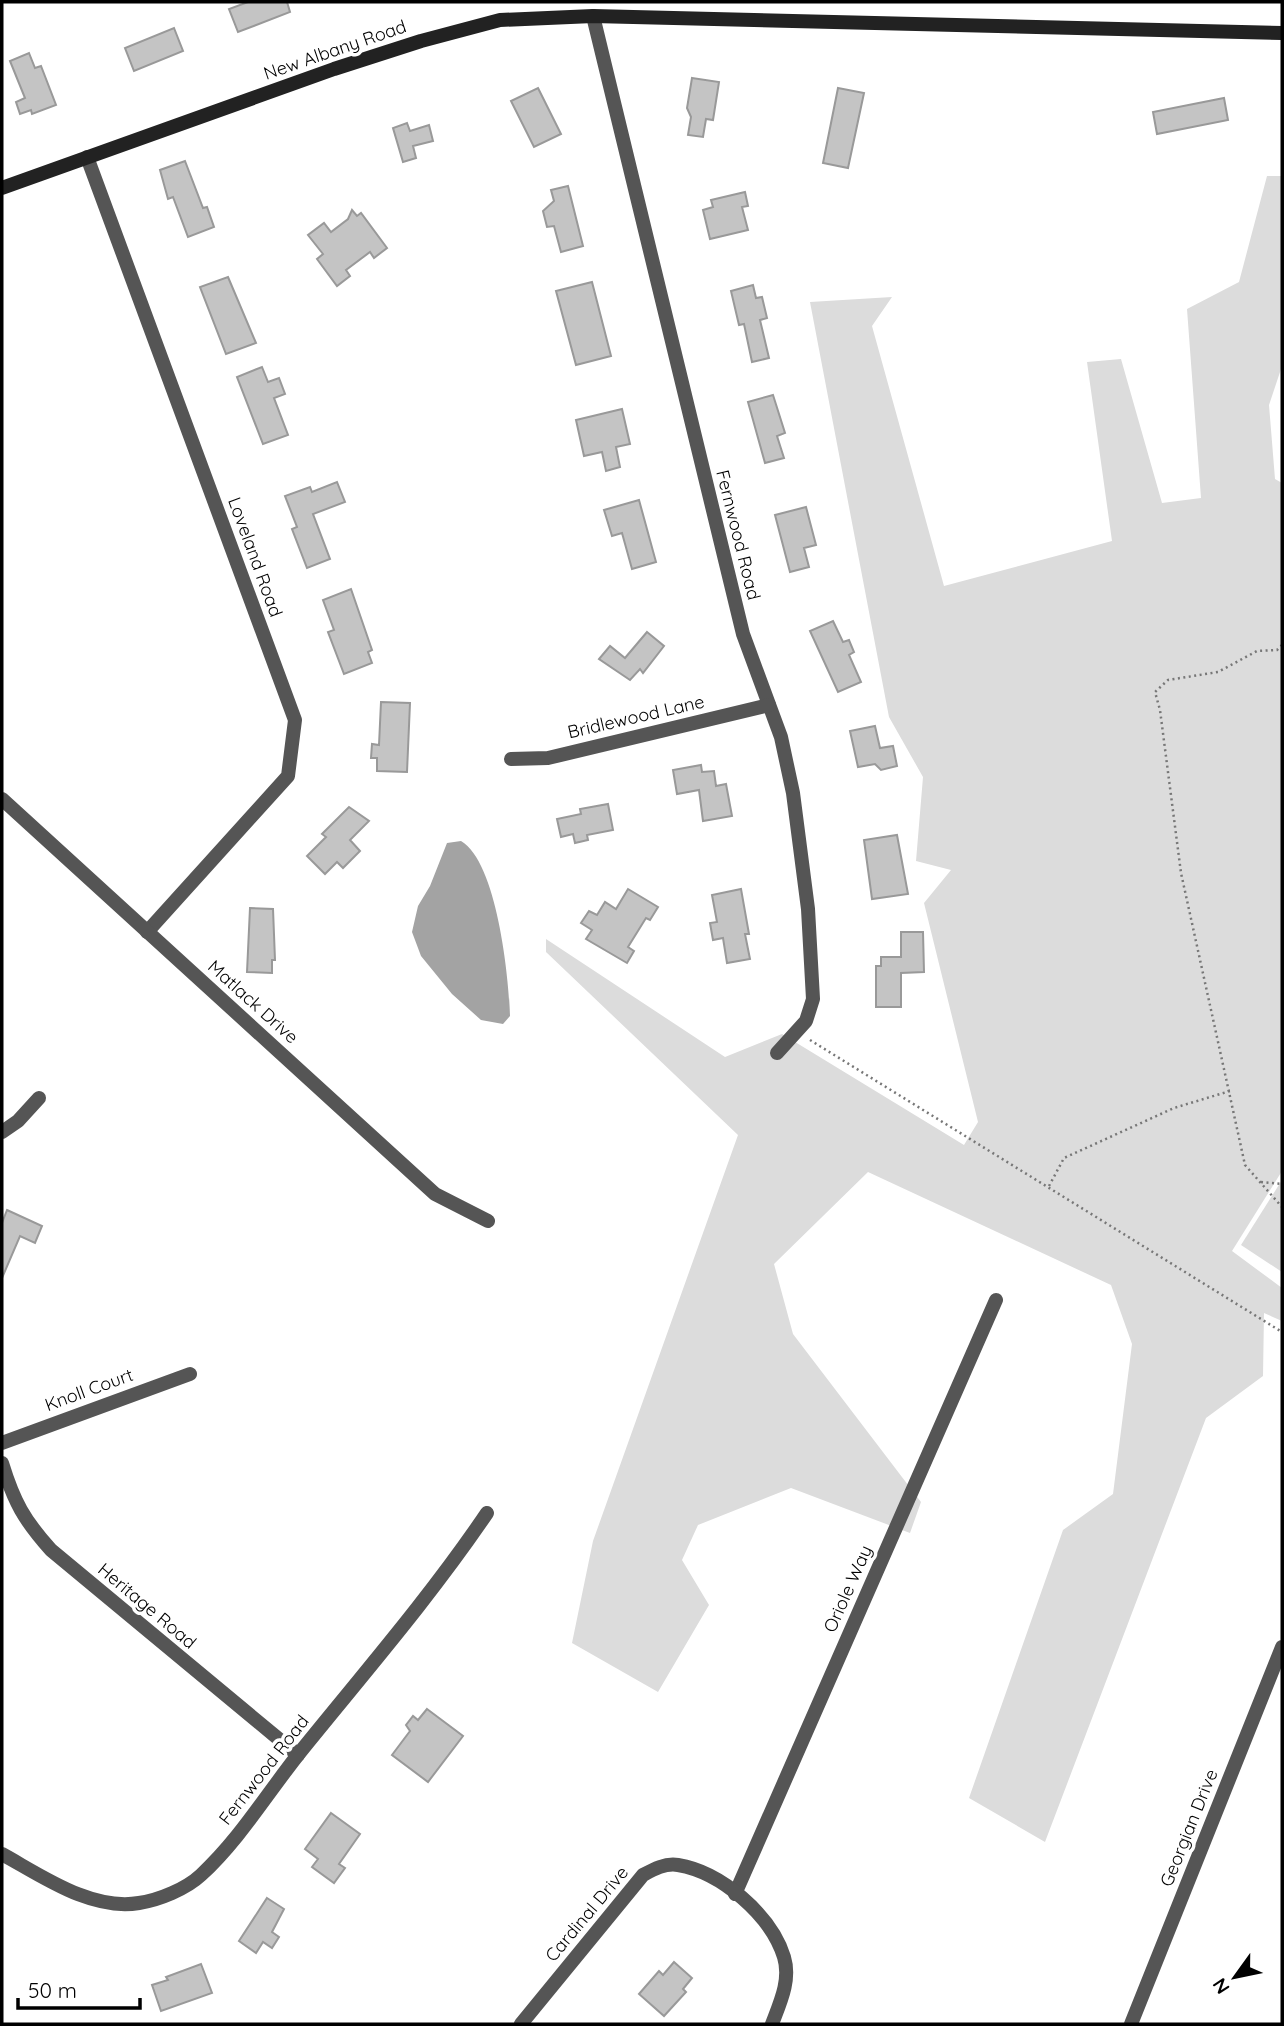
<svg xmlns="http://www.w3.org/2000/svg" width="1284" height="2026" viewBox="0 0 1284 2026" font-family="Quicksand,sans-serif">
	<rect width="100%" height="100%" fill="#fff"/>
	<g fill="#dcdcdc">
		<polygon points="1267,176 1282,176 1282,366 1269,405 1275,479 1282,483 1282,1171 1232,1251 1282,1288 1282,1321 1264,1313 1263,1376 1206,1418 1045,1842 969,1798 1063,1530 1113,1494 1132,1344 1111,1285 868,1172 774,1264 793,1334 921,1502 910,1533 791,1488 698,1525 682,1560 709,1605 658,1692 572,1643 593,1541 738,1135 546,952 546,939 725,1057 782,1034 964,1145 978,1122 924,903 951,870 916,861 923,777 889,717 810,302 892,297 872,326 944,586 1112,541 1087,362 1121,359 1162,503 1201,498 1187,309 1239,282"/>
		<polygon points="1282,1180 1282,1272 1241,1245"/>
	</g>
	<path fill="#a3a3a3" d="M461,841C497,862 509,977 510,1016L503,1024L481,1020L452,994L421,956L412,932L418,906L430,886L447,843Z"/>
	<g fill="#c4c4c4" stroke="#999" stroke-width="2">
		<polygon points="248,2 287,2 290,12 238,32 229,9"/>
		<polygon points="174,28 183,51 134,71 125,48"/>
		<polygon points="29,53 35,68 41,66 56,105 32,114 31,110 20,114 16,102 25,98 10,61"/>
		<polygon points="692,78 719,82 713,120 706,119 703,137 688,135 691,117 687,108"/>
		<polygon points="538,88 561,134 534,147 511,101"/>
		<polygon points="838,88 864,93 848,168 823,163"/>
		<polygon points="1224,98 1228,120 1157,134 1153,112"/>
		<polygon points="407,123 410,131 429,125 433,141 413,146 416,158 403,162 393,128"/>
		<polygon points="185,161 203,208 207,207 214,227 188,237 173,197 168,199 160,170"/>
		<polygon points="568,186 583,246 561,252 554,226 547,227 543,211 554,201 551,190"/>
		<polygon points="745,192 748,206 742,207 748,230 710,239 703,210 713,207 711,200"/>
		<polygon points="352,210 357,216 361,213 387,248 374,258 370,252 346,270 350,276 337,286 317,259 323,254 308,235 324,223 331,232 348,219"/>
		<polygon points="228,277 256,343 226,354 200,287"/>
		<polygon points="592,282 611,356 576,365 556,291"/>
		<polygon points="753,285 756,298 762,297 767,318 760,320 769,358 752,362 744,324 739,325 731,291"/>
		<polygon points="262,367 268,382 279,378 285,394 274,398 288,435 263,444 237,377"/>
		<polygon points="773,395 785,433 777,436 784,458 765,463 748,402"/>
		<polygon points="622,409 630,444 616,447 620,467 606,471 602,452 584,456 576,420"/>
		<polygon points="337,482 345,502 313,514 330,559 307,568 292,529 297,527 285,496 310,487 312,492"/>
		<polygon points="639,500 656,562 632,569 622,533 612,536 604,510"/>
		<polygon points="806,507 816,545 804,548 809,567 790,572 775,515"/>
		<polygon points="351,589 372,650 368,652 372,663 344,674 328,632 334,630 323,600"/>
		<polygon points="833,621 843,642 849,640 854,652 849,655 861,682 838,692 810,631"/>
		<polygon points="647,632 664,646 643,673 640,669 630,680 599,659 610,646 625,658"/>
		<polygon points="381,702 410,703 407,772 377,771 377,758 371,758 372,744 379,745"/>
		<polygon points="875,726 880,748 893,746 897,766 881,770 875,764 858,767 850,731"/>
		<polygon points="701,765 702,772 714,771 716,786 726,784 732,816 703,821 699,790 677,794 673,770"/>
		<polygon points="608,804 613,830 587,835 588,840 575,843 573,834 561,837 557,819 581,814 580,809"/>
		<polygon points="349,807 369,821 350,840 360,851 343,868 337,862 325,874 307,856 326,837 322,834"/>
		<polygon points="897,835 908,894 872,899 864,840"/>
		<polygon points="628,889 658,907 650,920 646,918 628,947 634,951 627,963 586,939 592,930 581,923 589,911 597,915 605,902 616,909"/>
		<polygon points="741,889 749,934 745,934 750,959 727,963 723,938 713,940 710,923 717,922 712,895"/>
		<polygon points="250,908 273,909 275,960 272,960 272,973 247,972"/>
		<polygon points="901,932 923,932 924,972 901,973 901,1007 876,1007 876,966 881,966 881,957 901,957"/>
		<polygon points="7,1210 42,1226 35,1243 20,1236 2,1278 2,1223"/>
		<polygon points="427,1709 463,1736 428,1782 392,1755 410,1731 406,1725 413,1716 418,1720"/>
		<polygon points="331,1813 360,1834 339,1864 345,1868 334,1883 312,1867 318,1859 305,1849"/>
		<polygon points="267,1898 284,1909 272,1932 279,1937 272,1948 263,1942 256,1953 239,1941"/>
		<polygon points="674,1962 692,1978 683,1989 686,1992 664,2016 639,1994 659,1971 663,1975"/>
		<polygon points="201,1964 212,1993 161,2011 152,1985 168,1980 166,1977"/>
	</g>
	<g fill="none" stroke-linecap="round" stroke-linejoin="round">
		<g stroke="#777" stroke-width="2.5" stroke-dasharray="2 3.5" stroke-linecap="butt">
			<polyline points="1282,645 1277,650 1257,651 1218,672 1168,680 1155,692 1160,710 1181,873 1245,1165 1282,1207"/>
			<polyline points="810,1040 1282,1332"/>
			<polyline points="1261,1182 1282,1184"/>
			<polyline points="1049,1186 1064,1158 1174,1108 1230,1091"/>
		</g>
		<g stroke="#555" stroke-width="14">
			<polyline points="593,16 743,634 781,737 793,793 808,909 813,999 806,1021 777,1053"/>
			<polyline points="87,157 295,720 288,776 147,932"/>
			<polyline points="511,759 548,758 769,705"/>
			<polyline points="2,799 435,1194 488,1221"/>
			<polyline points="2,1132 18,1121 39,1098"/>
			<polyline points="2,1443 190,1374"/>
			<path d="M2,1463C14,1502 24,1520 51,1550L298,1755"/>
			<path d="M2,1854C42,1876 91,1911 139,1903C159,1900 186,1889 201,1875C240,1839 268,1792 301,1751C364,1673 430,1597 487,1513"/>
			<polyline points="735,1894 996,1300"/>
			<path d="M521,2024L643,1875C654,1869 665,1863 678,1865C721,1872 771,1915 784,1957C791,1980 780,2003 772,2024"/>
			<polyline points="1131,2024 1282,1647"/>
		</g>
		<polyline stroke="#222" stroke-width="14" points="2,188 334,69 421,41 500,20 593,16 1282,33"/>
	</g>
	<g text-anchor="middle" stroke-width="7" stroke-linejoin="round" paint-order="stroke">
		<g font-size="18" fill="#000" stroke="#fff">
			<text transform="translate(335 50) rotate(-19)" y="6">New Albany Road</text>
			<text transform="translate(738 535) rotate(76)" y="6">Fernwood Road</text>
			<text transform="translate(255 557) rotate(70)" y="6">Loveland Road</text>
			<text transform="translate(636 717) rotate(-13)" y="6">Bridlewood Lane</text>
			<text transform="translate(253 1002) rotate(42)" y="6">Matlack Drive</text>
			<text transform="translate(89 1390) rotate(-20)" y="6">Knoll Court</text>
			<text transform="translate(848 1589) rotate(-66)" y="6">Oriole Way</text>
			<text transform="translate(147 1606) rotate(40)" y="6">Heritage Road</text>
			<text transform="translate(264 1770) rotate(-52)" y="6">Fernwood Road</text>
			<text transform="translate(1189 1828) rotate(-68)" y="6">Georgian Drive</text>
			<text transform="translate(587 1914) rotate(-50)" y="6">Cardinal Drive</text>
		</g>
	</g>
	<rect width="1284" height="2026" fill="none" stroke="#000000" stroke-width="7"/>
	<g transform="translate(1235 1977) rotate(237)" stroke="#ffffff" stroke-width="5" paint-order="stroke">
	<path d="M0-5L12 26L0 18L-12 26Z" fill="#000000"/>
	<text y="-10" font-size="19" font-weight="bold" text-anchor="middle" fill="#000000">N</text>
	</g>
	<path d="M18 1998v10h122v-10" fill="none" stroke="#000000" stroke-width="3.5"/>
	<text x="28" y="1998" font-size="21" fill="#000000" stroke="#ffffff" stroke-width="5" paint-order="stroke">50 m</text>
</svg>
